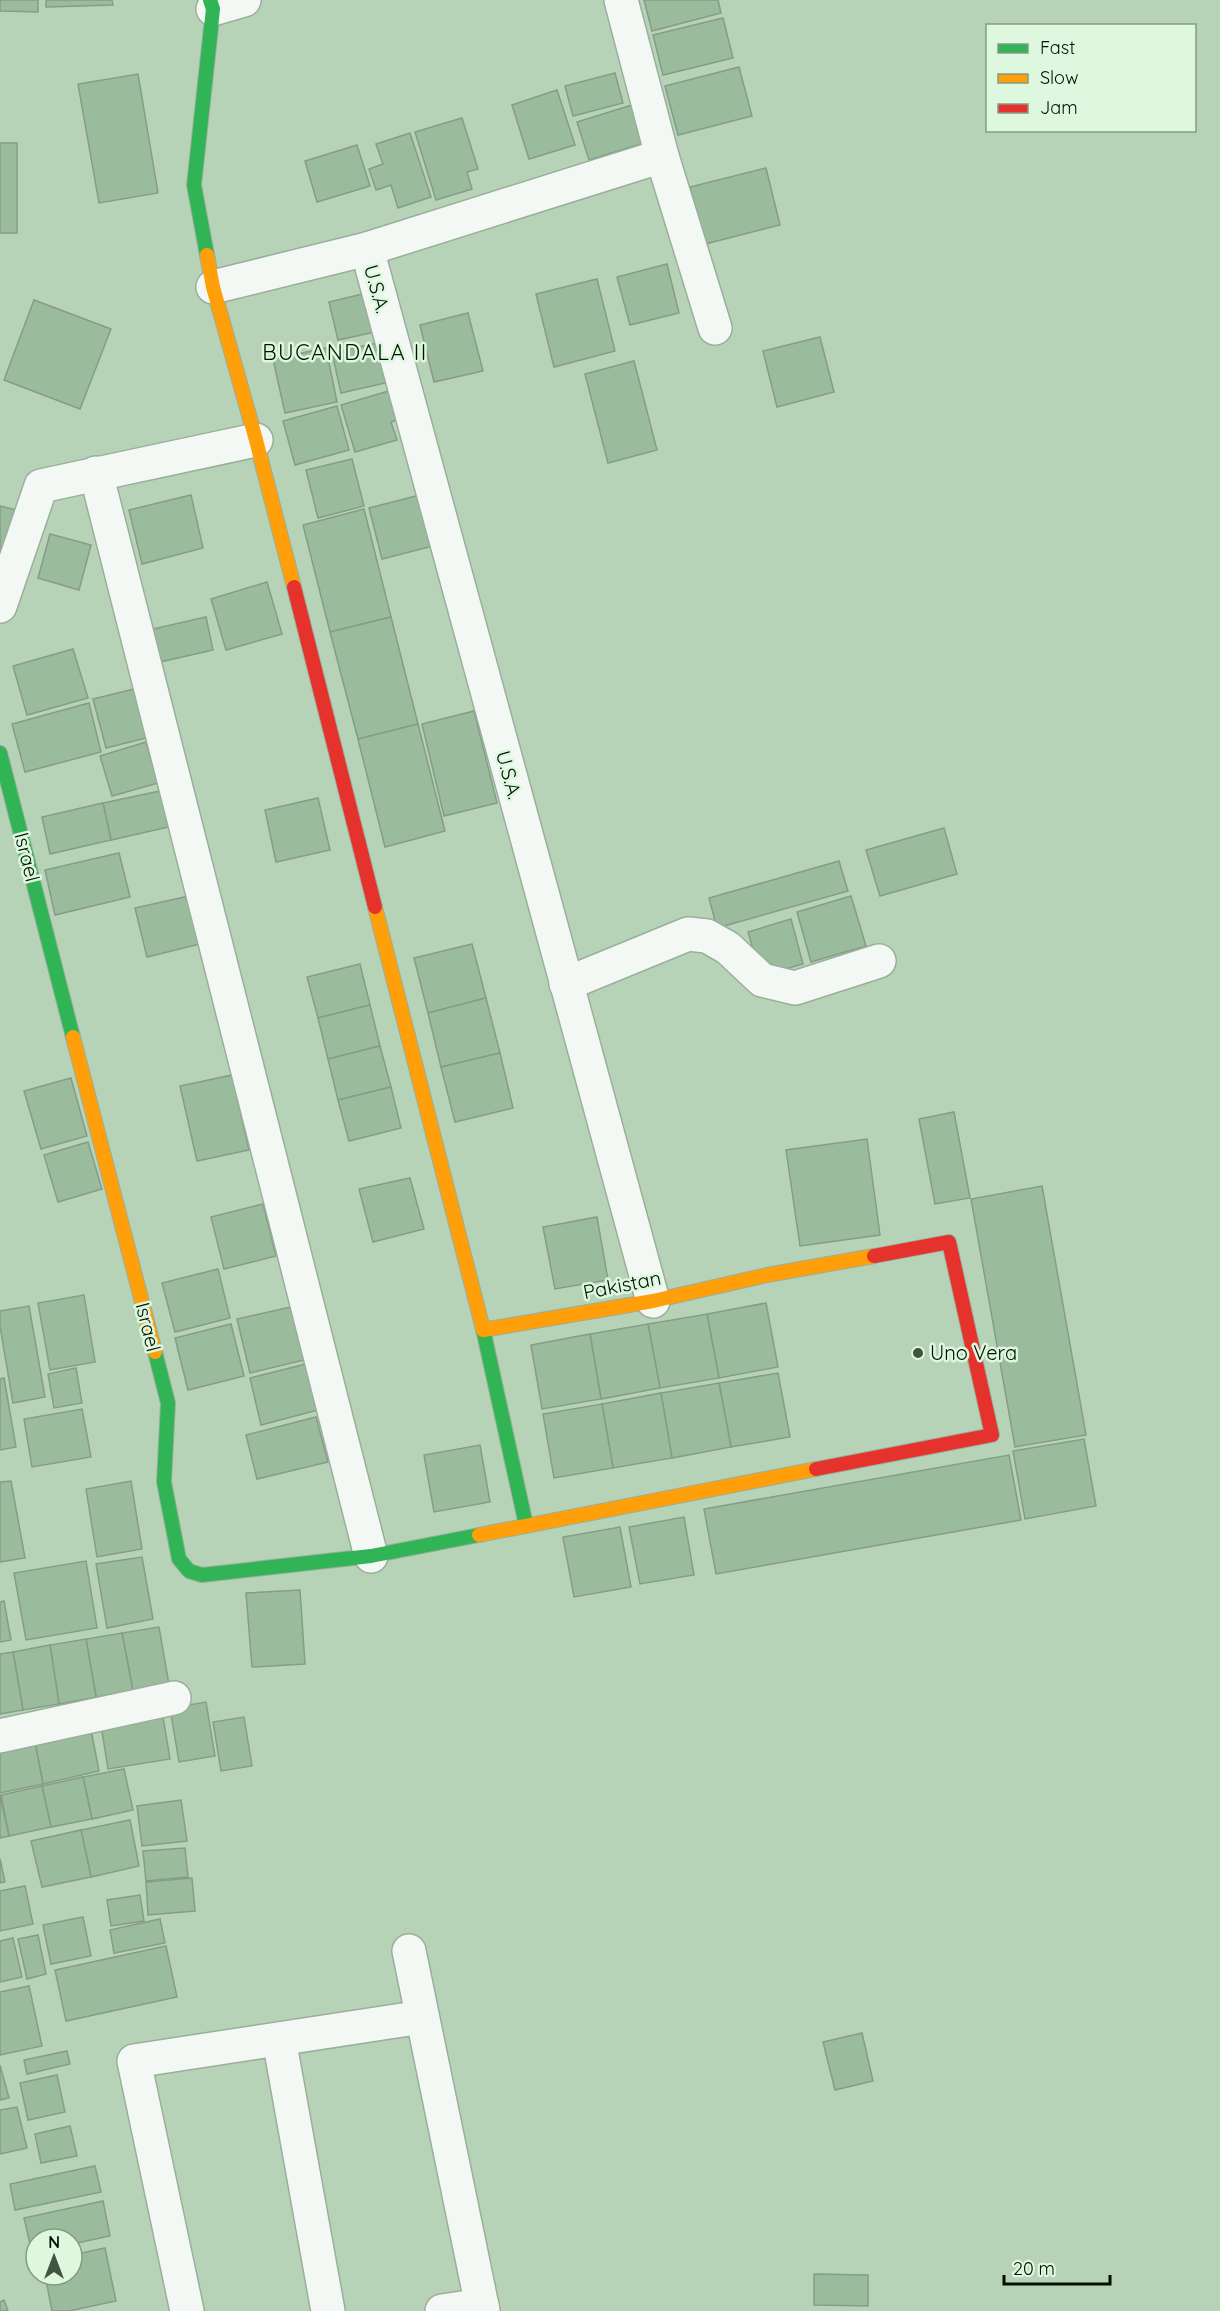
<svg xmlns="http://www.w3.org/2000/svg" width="1220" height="2311" viewBox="0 0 1220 2311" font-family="Quicksand,sans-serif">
	<rect width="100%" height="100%" fill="#b6d3b7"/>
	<g fill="#9abc9d" stroke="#869c87" stroke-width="1.5">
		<polygon points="0,0 38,0 38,12 0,11"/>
		<polygon points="46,0 112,0 113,5 46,7"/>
		<polygon points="644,0 718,0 721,13 652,31"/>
		<polygon points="723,18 733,58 663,75 653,35"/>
		<polygon points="739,67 752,116 678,135 665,86"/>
		<polygon points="615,73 623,103 573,116 565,86"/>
		<polygon points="138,74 158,193 99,203 78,84"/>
		<polygon points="557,90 575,145 529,159 512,105"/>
		<polygon points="632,105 644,143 589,160 577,122"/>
		<polygon points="462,118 478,169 467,172 472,189 436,200 415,132"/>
		<polygon points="410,133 431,197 398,208 391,185 376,190 369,169 383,164 376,144"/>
		<rect x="0" y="143" width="17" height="90"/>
		<polygon points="357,145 370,186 317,202 305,161"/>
		<polygon points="766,168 780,225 705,244 690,187"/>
		<polygon points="667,264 679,313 630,325 617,277"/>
		<polygon points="597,279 615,351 554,367 536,294"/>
		<polygon points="371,292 380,331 338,340 329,302"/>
		<polygon points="34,300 111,329 80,409 4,380"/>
		<polygon points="468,313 483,371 434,382 420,325"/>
		<polygon points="820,337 834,392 777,407 763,351"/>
		<polygon points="385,341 394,381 341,393 332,353"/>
		<polygon points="326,348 337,402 285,413 273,359"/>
		<polygon points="634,361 657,450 608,463 585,374"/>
		<polygon points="392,390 401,419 391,422 397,440 355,452 341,405"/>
		<polygon points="337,406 349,450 295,465 283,421"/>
		<polygon points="352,459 364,506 318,518 306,470"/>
		<polygon points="191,495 203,548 142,564 129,510"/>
		<polygon points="420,495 433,546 382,559 369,508"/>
		<polygon points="0,506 20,511 0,557"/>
		<polygon points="364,509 391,617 330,632 303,525"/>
		<polygon points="50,534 91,545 79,590 38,578"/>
		<polygon points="267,582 282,634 226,650 211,599"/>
		<polygon points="206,617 213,650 160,662 153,629"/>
		<polygon points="391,617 418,724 358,739 330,632"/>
		<polygon points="73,649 88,698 27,715 13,666"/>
		<polygon points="134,689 146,738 106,748 93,699"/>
		<polygon points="89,703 101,752 25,772 12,724"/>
		<polygon points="474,711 497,803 444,816 422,724"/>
		<polygon points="418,724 445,831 385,847 358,739"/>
		<polygon points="146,742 158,783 112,796 100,756"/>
		<polygon points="165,790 173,826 111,840 103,803"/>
		<polygon points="318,798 330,850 276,862 265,810"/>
		<polygon points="103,803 111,840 50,854 42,817"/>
		<polygon points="944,828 957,874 880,896 866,850"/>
		<polygon points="119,853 130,897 55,915 45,870"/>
		<polygon points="839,861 848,891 717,928 709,898"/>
		<polygon points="189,896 200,944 147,957 135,908"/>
		<polygon points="851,896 866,946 811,962 797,912"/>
		<polygon points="791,919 803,964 761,976 748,932"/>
		<polygon points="472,944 486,998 428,1013 414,958"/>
		<polygon points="360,964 370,1005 318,1018 307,977"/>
		<polygon points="486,998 500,1053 441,1067 428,1013"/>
		<polygon points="370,1005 380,1046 328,1059 318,1018"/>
		<polygon points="380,1046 391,1087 338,1100 328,1059"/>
		<polygon points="500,1053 513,1108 455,1122 441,1067"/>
		<polygon points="232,1075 249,1150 197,1161 180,1086"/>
		<polygon points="71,1078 87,1136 41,1149 24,1091"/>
		<polygon points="391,1087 401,1128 349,1141 338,1100"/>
		<polygon points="954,1112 970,1198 935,1204 919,1119"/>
		<polygon points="867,1139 880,1235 800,1246 786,1150"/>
		<polygon points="88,1142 102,1189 58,1202 44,1155"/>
		<polygon points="410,1178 424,1229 373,1242 359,1189"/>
		<polygon points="1042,1186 1086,1435 1015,1447 971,1199"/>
		<polygon points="263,1204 276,1256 224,1269 211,1217"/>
		<polygon points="597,1217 608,1280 555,1289 543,1227"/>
		<polygon points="218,1269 230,1318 175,1332 162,1283"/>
		<polygon points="84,1295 95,1362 50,1370 38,1303"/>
		<polygon points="766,1303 778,1367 719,1378 707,1314"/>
		<polygon points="29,1306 45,1397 13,1403 0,1326 0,1311"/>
		<polygon points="291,1307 304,1360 250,1373 237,1319"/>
		<polygon points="707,1314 719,1378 660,1388 648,1324"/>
		<polygon points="231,1324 244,1376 188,1390 175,1338"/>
		<polygon points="648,1324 660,1388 601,1399 590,1334"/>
		<polygon points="590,1334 601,1399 542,1409 531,1345"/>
		<polygon points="306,1364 318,1410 261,1425 250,1378"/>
		<polygon points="76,1368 82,1403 54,1408 48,1374"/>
		<polygon points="778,1373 790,1437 731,1447 719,1383"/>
		<polygon points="4,1378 16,1447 0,1450 0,1379"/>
		<polygon points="719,1383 731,1447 672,1458 661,1393"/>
		<polygon points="661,1393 672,1458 613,1468 602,1404"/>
		<polygon points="602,1404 613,1468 554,1478 543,1414"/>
		<polygon points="82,1409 91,1457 32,1467 24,1419"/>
		<polygon points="316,1417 328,1462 257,1479 246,1435"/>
		<polygon points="1084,1439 1096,1506 1025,1519 1013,1451"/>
		<polygon points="480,1445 490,1502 434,1512 424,1455"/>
		<polygon points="1009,1455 1021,1520 716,1574 704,1509"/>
		<polygon points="11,1481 25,1558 0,1562 0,1482"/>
		<polygon points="131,1481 142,1549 97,1557 86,1489"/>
		<polygon points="684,1517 694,1575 640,1584 629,1527"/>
		<polygon points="620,1527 631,1587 574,1597 563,1537"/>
		<polygon points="142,1557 153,1619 107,1628 96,1564"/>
		<polygon points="86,1561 97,1628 26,1640 14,1573"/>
		<polygon points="300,1590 305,1664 252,1667 246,1593"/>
		<polygon points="4,1601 11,1640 0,1642 0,1602"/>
		<polygon points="159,1627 169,1685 133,1691 122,1633"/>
		<polygon points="122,1633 133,1691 96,1697 86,1639"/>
		<polygon points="86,1639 96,1697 59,1704 50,1645"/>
		<polygon points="50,1645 59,1704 23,1710 13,1652"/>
		<polygon points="13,1652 23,1710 0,1714 0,1654"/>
		<polygon points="206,1702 215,1756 179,1762 170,1708"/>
		<polygon points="162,1711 170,1759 108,1769 101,1725"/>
		<polygon points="244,1717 252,1766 221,1771 213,1722"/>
		<polygon points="90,1725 99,1771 43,1784 34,1737"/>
		<polygon points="34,1737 43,1784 0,1793 0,1744"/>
		<polygon points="124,1769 133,1810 92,1819 83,1777"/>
		<polygon points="83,1777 92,1819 51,1827 42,1786"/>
		<polygon points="42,1786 51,1827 9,1836 1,1795"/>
		<polygon points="0,1795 9,1836 0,1838"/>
		<polygon points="181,1800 187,1841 142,1846 137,1806"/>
		<polygon points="130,1820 139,1866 91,1877 81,1830"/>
		<polygon points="81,1830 91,1877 42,1887 31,1841"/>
		<polygon points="185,1848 188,1877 146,1881 143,1851"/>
		<polygon points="0,1859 5,1882 0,1883"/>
		<polygon points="192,1878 195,1911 148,1915 146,1882"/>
		<polygon points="25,1886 33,1924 0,1931 0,1891"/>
		<polygon points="140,1895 144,1921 111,1926 107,1900"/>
		<polygon points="83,1917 91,1956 51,1964 43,1925"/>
		<polygon points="160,1919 165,1943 114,1953 110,1930"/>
		<polygon points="38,1935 46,1974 27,1979 18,1939"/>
		<polygon points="13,1938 22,1977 0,1982 0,1941"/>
		<polygon points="166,1946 177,1997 66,2021 55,1970"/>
		<polygon points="29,1986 42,2046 0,2055 0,1992"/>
		<polygon points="862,2033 873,2081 835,2090 823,2042"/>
		<polygon points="67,2051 70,2064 27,2074 24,2060"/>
		<polygon points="0,2065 9,2098 0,2100"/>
		<polygon points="57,2075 65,2112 28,2120 20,2083"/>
		<polygon points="17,2107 27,2148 0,2154 0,2110"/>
		<polygon points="70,2126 77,2156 41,2163 35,2134"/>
		<polygon points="95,2166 101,2192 15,2210 10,2184"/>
		<polygon points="103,2201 110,2236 72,2244 72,2239 36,2239 36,2252 32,2252 24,2218"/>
		<polygon points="105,2248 116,2301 69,2311 52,2311 45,2275 72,2275 72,2255"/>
		<polygon points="814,2274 868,2275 868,2306 814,2305"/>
		<polygon points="4,2300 8,2311 0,2311 0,2302"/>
	</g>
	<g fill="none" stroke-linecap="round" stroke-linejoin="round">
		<g stroke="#9aaf9b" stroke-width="36">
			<g id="street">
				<polyline points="621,0 662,156 715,328"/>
				<polyline points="213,9 244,0"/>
				<polyline points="367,249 653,1301"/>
				<polyline points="213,287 367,249 662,156"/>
				<polyline points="96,473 371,1556"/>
				<polyline points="0,606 41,486 256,440"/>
				<polyline points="566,984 688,934 707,936 728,948 762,980 795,988 879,961"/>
				<polyline points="0,1736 174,1698"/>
				<polyline points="409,1951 483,2311"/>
				<polyline points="279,2039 328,2311"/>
				<polyline points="187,2311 134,2061 422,2017"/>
				<polyline points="442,2311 482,2305"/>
			</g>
		</g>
		<g stroke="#9aaf9b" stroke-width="16">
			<g id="fast">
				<polyline points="207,255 194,185 213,9 210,0"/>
				<polyline points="0,753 73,1037"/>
				<polyline points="483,1329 526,1525"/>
				<polyline points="155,1352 168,1403 164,1482 179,1559 189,1571 202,1575 371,1556 479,1535"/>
			</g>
		</g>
		<g stroke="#9aaf9b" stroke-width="16">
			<g id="slow">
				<polyline points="207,255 213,287 256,440 294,587"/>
				<polyline points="375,907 483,1329"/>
				<polyline points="73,1037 155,1352"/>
				<polyline points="483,1330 653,1301 767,1275 874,1256"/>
				<polyline points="479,1535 816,1469"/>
			</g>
		</g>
		<g stroke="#9aaf9b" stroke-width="16">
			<g id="jam">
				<polyline points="294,587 375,907"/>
				<polyline points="816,1469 992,1435 949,1242 874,1256"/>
			</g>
		</g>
		<use href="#street" stroke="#f4f8f4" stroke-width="33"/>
		<use href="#fast" stroke="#30b455" stroke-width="14"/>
		<use href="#slow" stroke="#ff9f0a" stroke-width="14"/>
		<use href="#jam" stroke="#e5322d" stroke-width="14"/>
	</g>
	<circle fill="#405441" stroke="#ddf8de" stroke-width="2" cx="918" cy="1353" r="6"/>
	<g text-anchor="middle" stroke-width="5" stroke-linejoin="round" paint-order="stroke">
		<g font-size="20" fill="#011002" stroke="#ddf8de">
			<text transform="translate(377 289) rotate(75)" y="7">U.S.A.</text>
			<text transform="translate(509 775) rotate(75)" y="7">U.S.A.</text>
			<text transform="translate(27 857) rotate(76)" y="7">Israel</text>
			<text transform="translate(622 1285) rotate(-11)" y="7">Pakistan</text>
			<text transform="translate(148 1327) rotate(76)" y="7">Israel</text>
		</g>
		<g font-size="20" fill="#011002" stroke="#ddf8de" text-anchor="start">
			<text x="930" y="1360">Uno Vera</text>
		</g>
		<g font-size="22" letter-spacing="1.5" fill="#011002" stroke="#ddf8de">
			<text x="345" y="360">BUCANDALA II</text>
		</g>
	</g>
	<rect x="986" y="24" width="210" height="108" fill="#ddf8de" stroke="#859b86" stroke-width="1.5"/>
	<rect x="998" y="44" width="30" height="9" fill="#30b455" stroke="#859b86" stroke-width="1.5"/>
	<text x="1040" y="54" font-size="18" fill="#011002">Fast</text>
	<rect x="998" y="74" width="30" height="9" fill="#ff9f0a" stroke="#859b86" stroke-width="1.5"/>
	<text x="1040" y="84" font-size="18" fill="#011002">Slow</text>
	<rect x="998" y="104" width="30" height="9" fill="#e5322d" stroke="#859b86" stroke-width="1.5"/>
	<text x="1040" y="114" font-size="18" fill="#011002">Jam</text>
	<g transform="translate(54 2257)"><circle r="28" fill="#ddf8de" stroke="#859b86" stroke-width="1.5"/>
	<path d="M0-4.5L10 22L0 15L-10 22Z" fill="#405441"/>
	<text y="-9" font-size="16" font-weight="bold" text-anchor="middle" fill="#011002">N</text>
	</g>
	<path d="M1004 2275v9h106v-9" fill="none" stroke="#011002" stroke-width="3"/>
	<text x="1013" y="2275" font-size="18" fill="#011002" stroke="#ddf8de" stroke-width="4.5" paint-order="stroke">20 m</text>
</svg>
